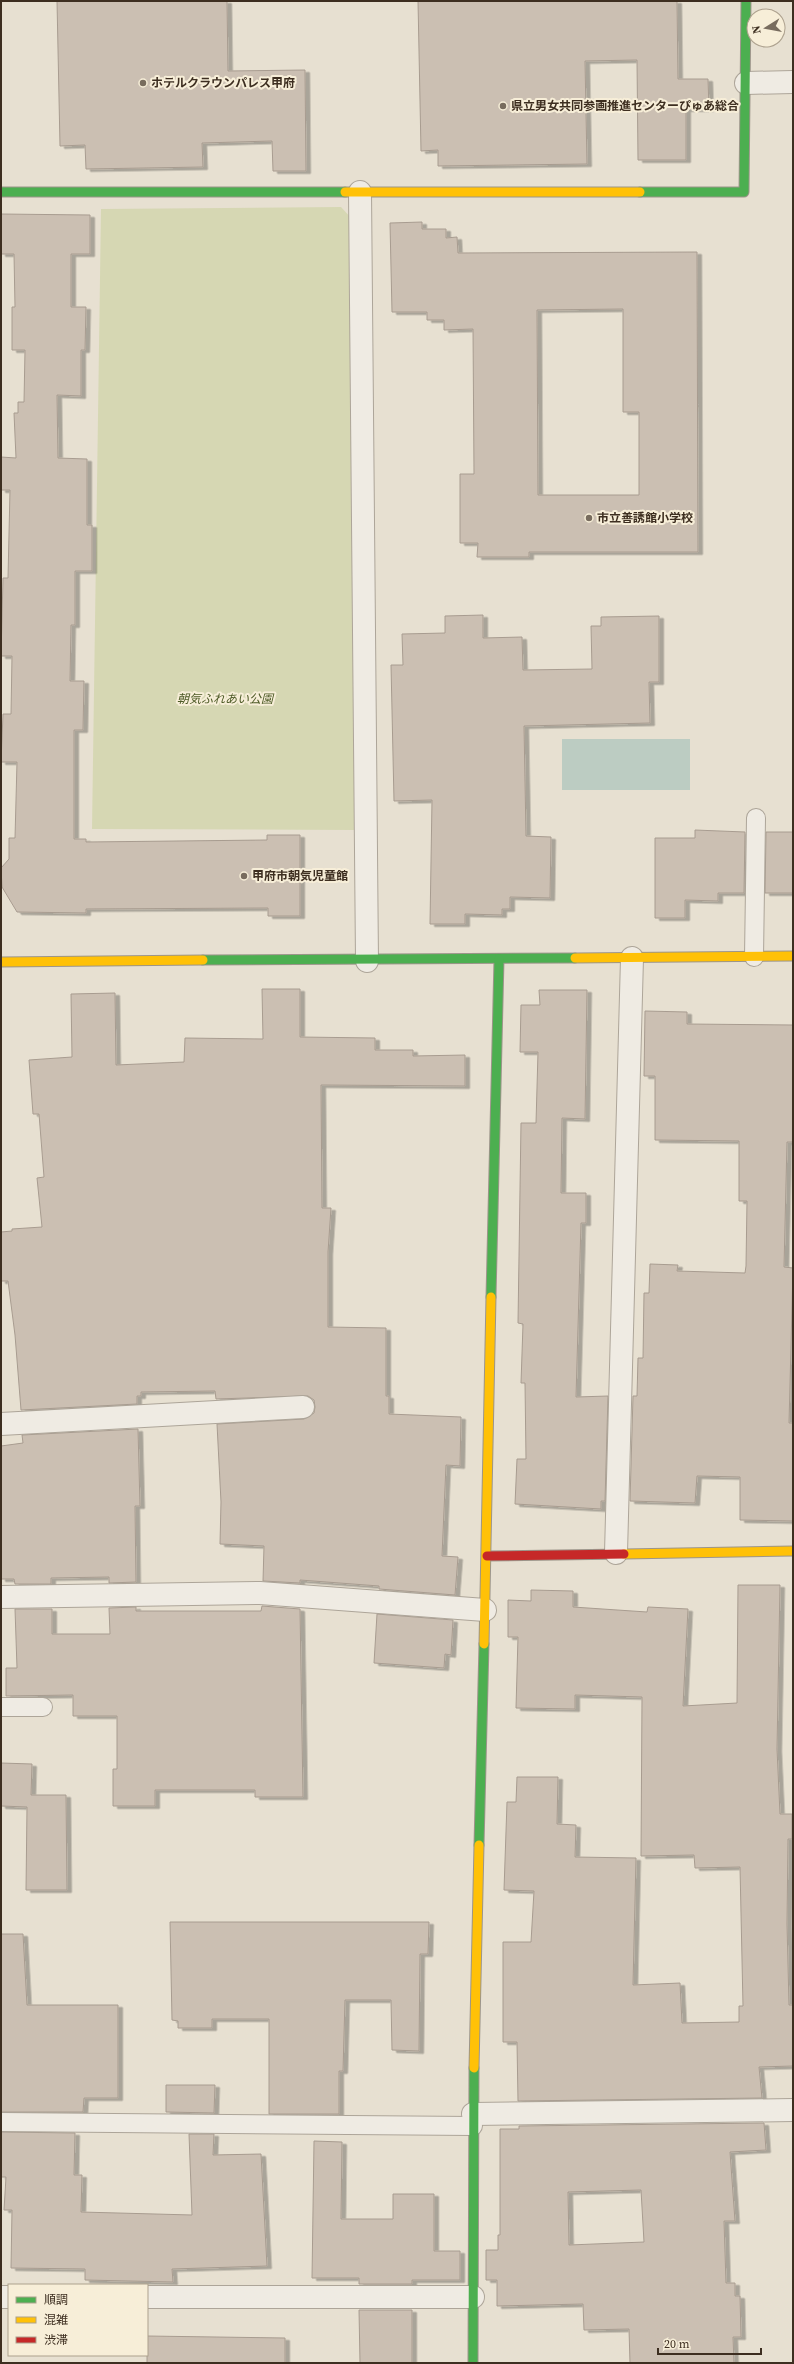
<svg xmlns="http://www.w3.org/2000/svg" width="794" height="2364" viewBox="0 0 794 2364" font-family="'Source Serif 4','Noto Sans JP',serif">
	<defs>
		<filter id="shadow"><feDropShadow dx="4.5" dy="2.5" stdDeviation="0" flood-color="#0004"/></filter>
	</defs>
	<rect width="100%" height="100%" fill="#e7e0d1"/>
	<polygon fill="#d6d7b3" points="341,207 352,219 356,830 92,829 101,209"/>
	<rect fill="#bcccc2" x="562" y="739" width="128" height="51"/>
	<g fill="#cbbfb2" stroke="#a89c90" fill-rule="evenodd" filter="url(#shadow)">
		<polygon points="57,1 227,1 228,71 305,70 306,171 273,171 272,141 202,143 203,167 86,169 85,145 60,146"/>
		<polygon points="418,1 677,1 678,79 708,79 709,109 686,109 686,160 638,160 637,60 585,61 587,164 438,166 438,150 421,151"/>
		<polygon points="1,214 90,215 90,254 71,254 71,307 86,307 85,350 81,350 81,396 57,395 58,458 87,459 87,525 92,525 92,571 75,571 75,625 71,625 70,681 84,681 83,730 74,730 74,839 86,839 86,842 267,840 267,835 300,835 300,916 268,916 268,908 86,909 86,913 17,912 2,887 1,868 9,859 9,838 15,838 17,762 1,762 3,714 11,714 12,656 1,656 3,578 8,578 10,490 1,490 1,457 16,458 14,413 18,413 18,402 24,402 25,350 12,350 12,307 15,307 14,254 1,254"/>
		<path d="M422,222V229H446V238L457,237L458,253L697,252L698,552H529V557H477L478,543H460V474H474L473,329L444,330V320H427V312H392L390,223ZM623,309V412H639V495H538L537,310Z"/>
		<polygon points="483,615 483,638 522,637 523,670 592,669 591,626 601,626 601,617 659,616 659,682 649,682 650,723 524,726 526,836 551,837 550,898 510,897 510,909 502,909 502,915 465,914 465,924 430,924 432,800 394,801 391,665 403,665 402,634 445,633 445,616"/>
		<polygon points="695,830 745,832 744,893 718,893 718,901 685,900 685,918 655,918 655,838 695,838"/>
		<polygon points="766,832 793,832 793,893 765,893"/>
		<polygon points="262,989 300,989 300,1037 375,1038 375,1050 413,1050 413,1056 465,1055 465,1086 321,1085 322,1208 331,1208 328,1252 328,1327 386,1328 386,1396 389,1396 389,1414 461,1417 460,1466 446,1465 442,1556 458,1557 455,1595 379,1589 379,1586 300,1580 300,1583 263,1581 264,1546 220,1544 221,1502 217,1424 304,1419 314,1413 315,1407 314,1400 308,1396 216,1399 215,1391 141,1392 141,1396 137,1396 137,1404 21,1410 15,1335 8,1281 1,1281 1,1232 12,1231 12,1229 42,1227 37,1178 44,1177 39,1114 33,1114 29,1060 72,1057 71,994 115,993 116,1065 184,1062 185,1038 263,1039"/>
		<polygon points="539,990 587,990 585,1119 562,1118 561,1193 586,1193 586,1223 581,1223 576,1397 608,1396 605,1501 601,1501 601,1509 515,1504 517,1459 526,1459 525,1383 521,1383 523,1324 518,1323 521,1123 536,1123 538,1052 520,1052 521,1005 540,1005"/>
		<polygon points="645,1011 687,1012 687,1024 793,1025 793,1142 787,1142 784,1267 793,1268 789,1423 793,1423 793,1521 740,1520 740,1477 697,1476 695,1503 630,1501 633,1396 637,1396 638,1358 643,1358 644,1293 649,1293 650,1264 678,1265 677,1271 745,1273 746,1266 747,1201 739,1201 739,1141 655,1140 655,1076 644,1076"/>
		<polygon points="138,1429 140,1506 135,1506 136,1582 109,1583 109,1577 51,1578 51,1584 15,1584 14,1579 1,1579 1,1446 23,1443 22,1435"/>
		<polygon points="738,1585 780,1585 777,1749 780,1814 792,1814 792,1839 788,1839 787,1924 789,2005 793,2005 793,2066 759,2067 762,2098 518,2101 517,2042 503,2042 503,1942 531,1942 534,1891 504,1890 507,1802 516,1802 517,1777 558,1777 557,1824 576,1825 575,1857 636,1858 633,1985 680,1983 682,2023 739,2022 739,2006 743,2006 740,1867 695,1868 694,1855 641,1856 642,1697 575,1695 575,1709 516,1708 518,1637 508,1637 508,1600 531,1601 531,1590 573,1591 573,1607 647,1612 648,1607 688,1609 683,1706 737,1703"/>
		<polygon points="262,1606 300,1609 303,1797 255,1797 255,1790 155,1790 155,1806 113,1806 113,1769 117,1769 117,1716 73,1716 73,1695 6,1696 6,1668 17,1668 15,1609 52,1609 52,1634 110,1634 109,1608 136,1607 136,1611 261,1611"/>
		<polygon points="377,1614 453,1620 451,1655 445,1654 444,1668 374,1663"/>
		<polygon points="1,1763 32,1764 31,1795 66,1795 67,1890 26,1890 27,1807 1,1806"/>
		<polygon points="170,1922 429,1922 428,1954 420,1954 419,2051 392,2050 391,2000 345,2000 343,2071 339,2071 339,2114 269,2114 269,2019 212,2019 212,2028 178,2028 178,2021 172,2020"/>
		<polygon points="1,1934 23,1934 27,2005 118,2005 118,2098 84,2098 83,2112 1,2112"/>
		<polygon points="166,2085 215,2085 214,2113 166,2112"/>
		<path d="M764,2123L766,2150L730,2152L735,2221H724L726,2283H735V2296H740L741,2337H733L734,2363H630L629,2329L584,2330L583,2304L497,2306V2280H486V2250H498V2235H500V2129H519V2126ZM641,2190L644,2242L569,2245L568,2192Z"/>
		<polygon points="1,2132 75,2133 74,2175 82,2175 81,2212 192,2215 189,2134 214,2134 213,2155 261,2154 267,2266 172,2269 173,2282 85,2280 85,2269 11,2268 12,2210 4,2210 6,2177 1,2177"/>
		<polygon points="314,2141 342,2142 341,2219 393,2219 393,2194 434,2194 434,2251 460,2251 460,2280 412,2280 412,2284 359,2284 359,2278 312,2278"/>
		<polygon points="359,2310 412,2310 412,2363 360,2363"/>
		<polygon points="147,2336 285,2338 285,2363 147,2363"/>
	</g>
	<g fill="none" stroke-linecap="round" stroke-linejoin="round">
		<g stroke="#ada599" stroke-width="20">
			<g id="lane">
				<polyline points="754,957 756,818"/>
				<polyline points="1,1707 43,1707"/>
				<polyline points="1,2122 473,2126"/>
			</g>
		</g>
		<g stroke="#ada599" stroke-width="24">
			<g id="street">
				<polyline points="746,83 793,82"/>
				<polyline points="360,192 367,961"/>
				<polyline points="1,1424 303,1407"/>
				<polyline points="616,1553 632,958"/>
				<polyline points="1,1597 260,1593 485,1610"/>
				<polyline points="473,2114 793,2110"/>
				<polyline points="1,2297 9,2297"/>
				<polyline points="147,2297 473,2297"/>
			</g>
		</g>
		<g stroke="#9c958a" stroke-width="11">
			<g id="fast">
				<polyline points="1,192 345,192"/>
				<polyline points="640,192 744,192 746,1"/>
				<polyline points="203,960 575,958"/>
				<polyline points="491,1297 499,959"/>
				<polyline points="479,1845 484,1644"/>
				<polyline points="473,2363 474,2068"/>
			</g>
		</g>
		<g stroke="#9c958a" stroke-width="11">
			<g id="slow">
				<polyline points="345,192 640,192"/>
				<polyline points="575,958 793,956"/>
				<polyline points="1,962 203,960"/>
				<polyline points="624,1554 793,1551"/>
				<polyline points="484,1644 491,1297"/>
				<polyline points="474,2068 479,1845"/>
			</g>
		</g>
		<g stroke="#9c958a" stroke-width="11">
			<polyline id="jam" points="487,1556 624,1554"/>
		</g>
		<use href="#lane" stroke="#efebe3" stroke-width="18"/>
		<use href="#street" stroke="#efebe3" stroke-width="22"/>
		<use href="#fast" stroke="#4caf50" stroke-width="9"/>
		<use href="#slow" stroke="#ffc107" stroke-width="9"/>
		<use href="#jam" stroke="#c62828" stroke-width="9"/>
	</g>
	<g fill="#786c5e" stroke="#f7eed8" stroke-width="1.5">
		<circle cx="143" cy="83" r="4"/>
		<circle cx="503" cy="106" r="4"/>
		<circle cx="589" cy="518" r="4"/>
		<circle cx="244" cy="876" r="4"/>
	</g>
	<g text-anchor="middle" stroke-width="4" stroke-linejoin="round" paint-order="stroke">
		<g font-size="12" font-weight="bold" fill="#3d2e20" stroke="#f7eed8" text-anchor="start">
			<text x="151" y="87">ホテルクラウンパレス甲府</text>
			<text x="511" y="110">県立男女共同参画推進センターぴゅあ総合</text>
			<text x="597" y="522">市立善誘館小学校</text>
			<text x="252" y="880">甲府市朝気児童館</text>
		</g>
		<g font-size="12" font-style="italic" fill="#4d5a26" stroke="#f7eed8">
			<text x="225" y="703">朝気ふれあい公園</text>
		</g>
	</g>
	<rect width="794" height="2364" fill="none" stroke="#3d2e20" stroke-width="4"/>
	<rect x="8" y="2284" width="140" height="72" fill="#f7eed8" stroke="#ada18e"/>
	<rect x="16" y="2297" width="20" height="6" fill="#4caf50" stroke="#ada18e"/>
	<text x="44" y="2304" font-size="12" fill="#3d2e20">順調</text>
	<rect x="16" y="2317" width="20" height="6" fill="#ffc107" stroke="#ada18e"/>
	<text x="44" y="2324" font-size="12" fill="#3d2e20">混雑</text>
	<rect x="16" y="2337" width="20" height="6" fill="#c62828" stroke="#ada18e"/>
	<text x="44" y="2344" font-size="12" fill="#3d2e20">渋滞</text>
	<g transform="translate(766 28) rotate(259)"><circle r="19" fill="#f7eed8" stroke="#ada18e"/>
	<path d="M0-3L7 15L0 10L-7 15Z" fill="#786c5e"/>
	<text y="-6" font-size="11" font-weight="bold" text-anchor="middle" fill="#3d2e20">N</text>
	</g>
	<path d="M658 2348v6h103v-6" fill="none" stroke="#3d2e20" stroke-width="2"/>
	<text x="664" y="2348" font-size="12" fill="#3d2e20" stroke="#f7eed8" stroke-width="3" paint-order="stroke">20 m</text>
</svg>
